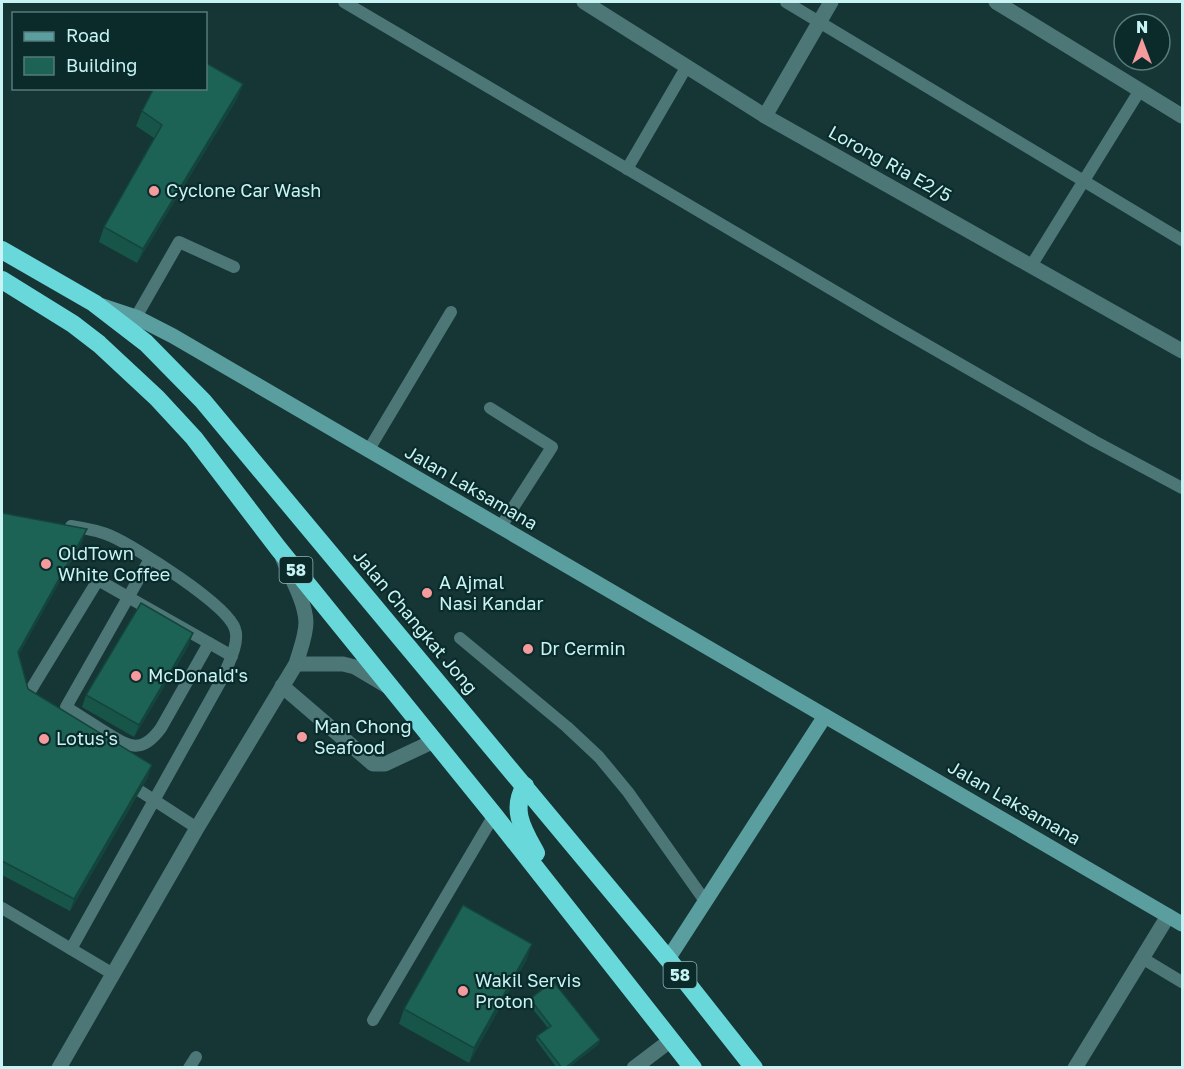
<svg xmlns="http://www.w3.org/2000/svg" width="1184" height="1069" viewBox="0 0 1184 1069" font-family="'Golos Text',sans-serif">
	<rect width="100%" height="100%" fill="#163535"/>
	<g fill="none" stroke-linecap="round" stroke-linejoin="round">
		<g stroke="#4d7677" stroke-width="12">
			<polyline points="344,2 887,322 1094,441 1182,488"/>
			<polyline points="786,2 1182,240"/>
			<polyline points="627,169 687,66"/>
			<polyline points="1031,266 1140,90"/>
			<polyline points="136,317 179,242 234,267"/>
			<polyline points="490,408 552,447 500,528"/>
			<polyline points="368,451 451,312"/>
			<path d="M71,526C84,528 98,530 111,536C136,547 228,605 235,629C240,643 228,664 223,677L71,949"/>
			<path d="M150,559L66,707C78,715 90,722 102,730C127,745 140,757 161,728L209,643"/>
			<polyline points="460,638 567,727 599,757 628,792 705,901"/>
			<polyline points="24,701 98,580 232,656"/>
			<polyline points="140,791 197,828"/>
			<polyline points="2,908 113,974"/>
			<polyline points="1142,958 1182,982"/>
			<polyline points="373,1020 494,815"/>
			<polyline points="189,1068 196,1057"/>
		</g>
		<g stroke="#4d7677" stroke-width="15">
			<polyline points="584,2 765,116 1182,351"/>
			<polyline points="996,2 1182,116"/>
			<polyline points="765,116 831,2"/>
			<polyline points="296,664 343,664 355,667 387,686"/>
			<polyline points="282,686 373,764 385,764 434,741"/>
			<path d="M59,1068L197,828L296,664C300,650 306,636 306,622C305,601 291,578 283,559"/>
			<polyline points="634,1068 671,1040"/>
			<polyline points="1075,1068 1168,916"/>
		</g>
		<g stroke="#5a9e9f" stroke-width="15">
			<polyline points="100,305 136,317 173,336 1182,924"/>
			<polyline points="668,959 825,716"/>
		</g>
		<g stroke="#69d8db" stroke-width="18">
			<polyline points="2,250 94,303 146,343 203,401 668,959 754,1068"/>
			<polyline points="2,280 73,324 99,344 157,398 194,438 278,548 494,815 693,1068"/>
			<path d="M525,786C510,810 524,831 536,853"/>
		</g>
	</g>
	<g fill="#185549">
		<polygon points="243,84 237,99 137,263 99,242 104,227 154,138 136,126 142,111"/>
		<polygon points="2,513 83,540 19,654 28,689 148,777 70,911 2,875"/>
		<polygon points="189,645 134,737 82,707 86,695"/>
		<polygon points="527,959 469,1063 399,1024 404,1009"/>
		<polygon points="530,999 599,1044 568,1068 557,1068 536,1040 537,1036 548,1028 528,1003"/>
	</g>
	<g fill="#14453c">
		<polygon points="243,84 237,99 137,263 143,249"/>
		<polygon points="87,529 83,540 14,663 18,652"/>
		<polygon points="193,633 189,645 134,737 139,725"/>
		<polygon points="152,765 148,777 70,911 74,899"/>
		<polygon points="532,944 527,959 469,1063 474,1048"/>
		<polygon points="600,1040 599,1044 568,1068 565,1068"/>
	</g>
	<g fill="#1c6355" stroke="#14453c" stroke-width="1.5">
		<polygon points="206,63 243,84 143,249 104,227 162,125 142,111 154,88 206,88"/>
		<polygon points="2,513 87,529 18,652 28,689 152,765 74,899 2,861"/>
		<polygon points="141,603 193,633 139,725 86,695"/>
		<polygon points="463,905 532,944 474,1048 404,1009"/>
		<polygon points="553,981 600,1040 565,1068 562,1068 537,1036 551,1026 530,999"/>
	</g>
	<g fill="#f59b9e" stroke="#0b2b2b" stroke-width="2">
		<circle cx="154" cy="191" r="6"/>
		<circle cx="46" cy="564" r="6"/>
		<circle cx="427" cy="593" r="6"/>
		<circle cx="528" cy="649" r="6"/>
		<circle cx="136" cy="676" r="6"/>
		<circle cx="302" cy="737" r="6"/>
		<circle cx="44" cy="739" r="6"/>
		<circle cx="463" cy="991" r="6"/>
	</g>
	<g text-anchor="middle" stroke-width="4.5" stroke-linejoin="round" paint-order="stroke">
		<g fill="#0b2b2b" stroke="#8fb7b8" stroke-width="1.5">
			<rect x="279.5" y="557" width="33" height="26" rx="4.5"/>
			<rect x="663.5" y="962" width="33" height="26" rx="4.5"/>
		</g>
		<g font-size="16" font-weight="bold" fill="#c7f3f4">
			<text x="296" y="576">58</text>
			<text x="680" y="981">58</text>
		</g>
		<g font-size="18" fill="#c7f3f4" stroke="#0b2b2b">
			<text transform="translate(890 164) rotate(29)" y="6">Lorong Ria E2/5</text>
			<text transform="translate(471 488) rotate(30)" y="6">Jalan Laksamana</text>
			<text transform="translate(415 622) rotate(50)" y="6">Jalan Changkat Jong</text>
			<text transform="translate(1014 803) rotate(30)" y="6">Jalan Laksamana</text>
		</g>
		<g font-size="18" fill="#c7f3f4" stroke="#0b2b2b" text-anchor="start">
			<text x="166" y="197">Cyclone Car Wash</text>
			<text x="58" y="560">OldTown<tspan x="58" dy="21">White Coffee</tspan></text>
			<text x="439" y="589">A Ajmal<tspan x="439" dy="21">Nasi Kandar</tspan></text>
			<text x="540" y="655">Dr Cermin</text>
			<text x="148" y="682">McDonald's</text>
			<text x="314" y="733">Man Chong<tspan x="314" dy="21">Seafood</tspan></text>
			<text x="56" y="745">Lotus's</text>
			<text x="475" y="987">Wakil Servis<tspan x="475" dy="21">Proton</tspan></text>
		</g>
	</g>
	<rect width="1184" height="1069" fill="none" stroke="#c7f3f4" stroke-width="6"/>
	<rect x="12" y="12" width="195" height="78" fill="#0b2b2b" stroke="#567b7b" stroke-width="1.5"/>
	<rect x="24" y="32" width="30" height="9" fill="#5a9e9f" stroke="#567b7b" stroke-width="1.5"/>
	<text x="66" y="42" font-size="18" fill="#c7f3f4">Road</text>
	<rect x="24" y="57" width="30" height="18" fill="#1c6355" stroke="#567b7b" stroke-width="1.5"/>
	<text x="66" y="72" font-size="18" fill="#c7f3f4">Building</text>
	<g transform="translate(1142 42)"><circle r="28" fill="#0b2b2b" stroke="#567b7b" stroke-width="1.5"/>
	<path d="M0-4.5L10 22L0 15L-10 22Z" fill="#f59b9e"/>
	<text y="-9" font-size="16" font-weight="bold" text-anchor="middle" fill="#c7f3f4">N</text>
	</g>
</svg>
